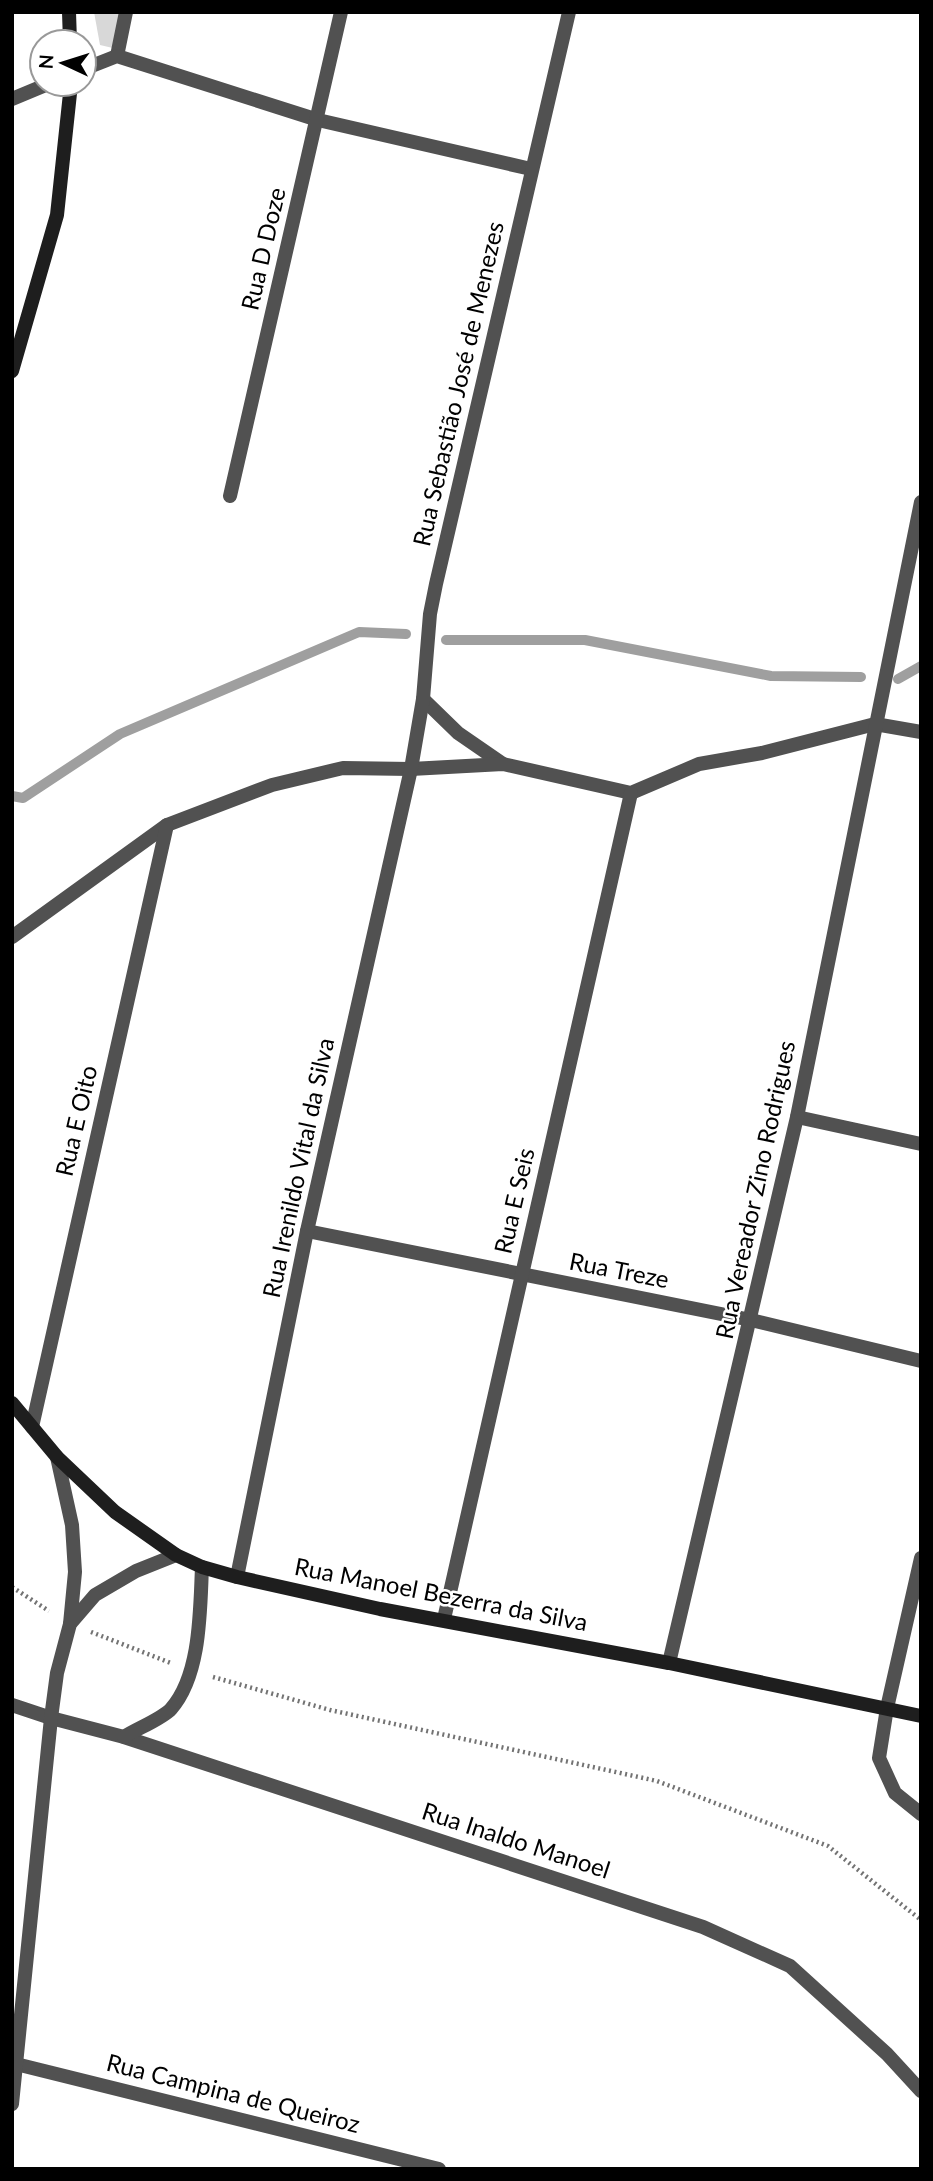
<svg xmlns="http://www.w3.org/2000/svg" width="933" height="2181" viewBox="0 0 933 2181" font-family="Lato,sans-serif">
	<rect width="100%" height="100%" fill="#fff"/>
	<polygon fill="#d8d8d8" points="94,12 125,12 117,49 100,45"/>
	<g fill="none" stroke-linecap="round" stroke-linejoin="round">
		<g stroke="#9f9f9f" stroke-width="10">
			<polyline points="446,640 585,640 771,676 861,677"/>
			<polyline points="898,679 921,666"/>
			<polyline points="12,796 23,798 120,734 359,632 406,634"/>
		</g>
		<g stroke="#737373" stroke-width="4.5" stroke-dasharray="2 3.5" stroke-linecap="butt">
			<polyline points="12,1587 49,1611"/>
			<polyline points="91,1632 171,1663"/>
			<polyline points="213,1677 330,1710 657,1781 828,1846 921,1920"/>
		</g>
		<g stroke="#515151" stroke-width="14">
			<polyline points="117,56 126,12"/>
			<polyline points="84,69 117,56 318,120 531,169"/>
			<polyline points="12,99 48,84"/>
			<polyline points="230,496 341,12"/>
			<polyline points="423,699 458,733 503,764"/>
			<polyline points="12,937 167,825 272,785 343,768 411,769 503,764 631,793 699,764 762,753 875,724 921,732"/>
			<polyline points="797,1117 921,1144"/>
			<polyline points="307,1231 751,1320 921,1361"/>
			<polyline points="32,1427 167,825"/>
			<polyline points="57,1457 72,1525 75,1572 70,1624"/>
			<polyline points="921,1558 887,1708 879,1758 895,1793 921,1814"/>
			<polyline points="237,1577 307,1231 411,769 423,699 430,614 436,584 569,12"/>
			<polyline points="444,1619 631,793"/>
			<polyline points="669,1663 797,1117 921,502"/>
			<polyline points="12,1705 51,1718 124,1737 703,1927 790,1966 887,2054 921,2091"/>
			<path d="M124,1737C136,1729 162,1719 171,1709C201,1675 200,1610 202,1567"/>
			<polyline points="16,2064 439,2169"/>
			<polyline points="12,2104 51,1718 57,1673 70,1624 95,1595 136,1571 176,1555"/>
		</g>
		<g stroke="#1e1e1e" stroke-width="14">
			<polyline points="69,12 70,42"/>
			<polyline points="12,371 57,215 71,84"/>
			<polyline points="12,1403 57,1457 115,1512 176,1555 202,1567 237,1577 380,1609 669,1663 921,1716"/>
		</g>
	</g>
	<g text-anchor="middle" stroke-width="5" stroke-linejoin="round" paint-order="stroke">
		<g font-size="24" fill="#000" stroke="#fff">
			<text transform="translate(264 249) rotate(-77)" y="8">Rua D Doze</text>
			<text transform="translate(459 384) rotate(-77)" y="8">Rua Sebastião José de Menezes</text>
			<text transform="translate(77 1121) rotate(-77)" y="8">Rua E Oito</text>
			<text transform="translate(299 1168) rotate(-78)" y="8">Rua Irenildo Vital da Silva</text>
			<text transform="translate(756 1190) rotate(-78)" y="8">Rua Vereador Zino Rodrigues</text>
			<text transform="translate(515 1201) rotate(-77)" y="8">Rua E Seis</text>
			<text transform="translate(619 1271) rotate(11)" y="8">Rua Treze</text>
			<text transform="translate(441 1595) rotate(11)" y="8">Rua Manoel Bezerra da Silva</text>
			<text transform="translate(516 1841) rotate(18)" y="8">Rua Inaldo Manoel</text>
			<text transform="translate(233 2094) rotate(14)" y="8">Rua Campina de Queiroz</text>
		</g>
	</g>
	<rect width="933" height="2181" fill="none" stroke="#000000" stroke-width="28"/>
	<g transform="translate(63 63) rotate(274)"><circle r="33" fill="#ffffff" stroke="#999999" stroke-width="2"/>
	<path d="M0-5L12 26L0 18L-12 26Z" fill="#000000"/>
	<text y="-10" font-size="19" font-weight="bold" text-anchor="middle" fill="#000000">N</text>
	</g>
</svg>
